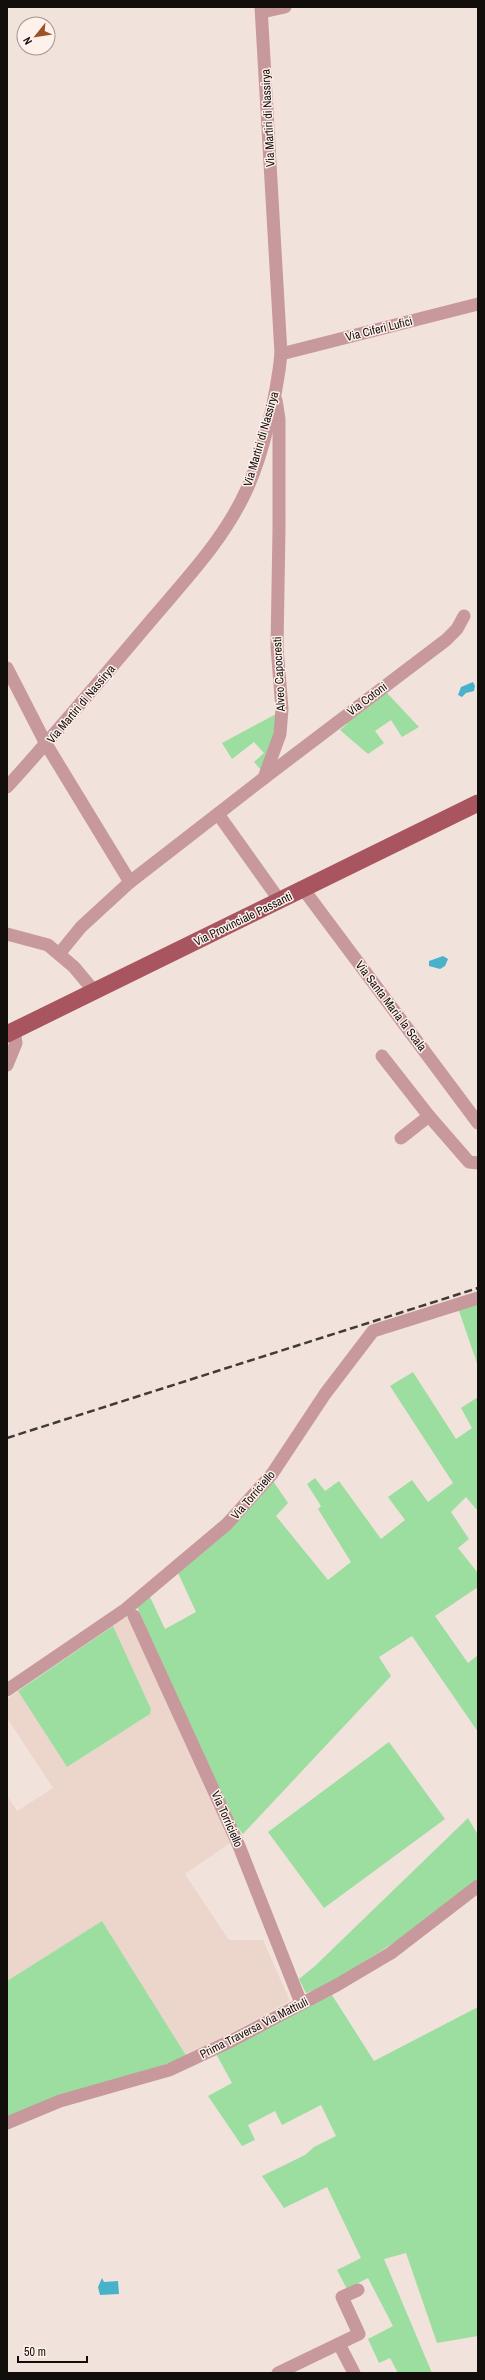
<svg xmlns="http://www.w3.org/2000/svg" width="485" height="2380" viewBox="0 0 485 2380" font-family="'Archivo Narrow',sans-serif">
	<rect width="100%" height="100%" fill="#f1e3dc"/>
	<polygon fill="#ecd6cc" points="127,1616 230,1843 185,1874 229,1940 263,1940 290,2001 187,2057 102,1921 7,1981 7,1795 17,1811 53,1788 7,1718 7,1699 18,1691 67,1767 150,1714 151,1709 113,1626"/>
	<g fill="#9cdda0">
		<polygon points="381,692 387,693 419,727 402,737 391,720 375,731 384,743 368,754 340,730 347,724 345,721"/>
		<polygon points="278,713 277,724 261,770 254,762 264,753 254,742 232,759 222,743"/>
		<polygon points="478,1302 478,1366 458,1308"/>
		<polygon points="413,1372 456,1439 472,1428 461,1408 478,1397 478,1508 476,1509 466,1497 451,1512 469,1539 458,1548 478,1573 478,1587 435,1616 468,1663 478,1655 478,1732 412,1636 379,1657 391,1676 243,1834 235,1824 137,1607 150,1597 165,1629 196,1612 178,1573 273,1481 288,1503 276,1516 328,1580 351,1562 318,1509 321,1506 307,1484 315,1478 325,1491 339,1481 381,1539 405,1520 388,1497 412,1480 428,1502 453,1483 390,1386"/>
		<polygon points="113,1626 151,1709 150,1714 67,1767 18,1691"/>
		<polygon points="389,1742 445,1819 324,1908 268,1832"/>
		<path d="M468,1818L478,1835V1880C442,1909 405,1937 365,1961C346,1973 328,1986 306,1993L299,1979L315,1966Z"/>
		<polygon points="102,1921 187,2057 7,2118 7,1981"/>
		<polygon points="332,1995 374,2061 478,2007 478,2336 437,2343 406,2253 384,2259 432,2373 398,2373 390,2358 379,2363 368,2339 393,2326 368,2278 347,2289 337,2270 361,2258 327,2187 284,2208 262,2176 305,2155 314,2147 336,2136 321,2105 282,2125 275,2111 248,2125 255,2140 242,2146 208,2096 232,2083 215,2052"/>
	</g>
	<g fill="#47b2ca">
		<polygon points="473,682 475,686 474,691 466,693 462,697 458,695 461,687"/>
		<polygon points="443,956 448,959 445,966 440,969 429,966 429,961"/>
		<polygon points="102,2278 104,2282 118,2281 119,2294 100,2295 98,2287"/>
	</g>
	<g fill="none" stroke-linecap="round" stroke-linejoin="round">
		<g stroke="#c8999c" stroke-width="13">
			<polyline points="262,12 285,7"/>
			<polyline points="281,354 478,304"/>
			<polyline points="7,668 46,744 130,882"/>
			<polyline points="264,778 446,640 457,629 464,616"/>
			<path d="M7,787C57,732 105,675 153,618C187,578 224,539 246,491C263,455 277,394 281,354L261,7"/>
			<polyline points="218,814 280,901"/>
			<polyline points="304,890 478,1123"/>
			<polyline points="7,934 48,945 74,967 94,991"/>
			<polyline points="59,954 81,927 130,882 264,778 280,734 282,709 277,647 279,529 279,419 276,400"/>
			<polyline points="382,1056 429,1116 469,1162 478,1163"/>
			<polyline points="7,1065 16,1043 14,1030"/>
			<polyline points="401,1138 429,1116"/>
			<polyline points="134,1616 239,1846 301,2003"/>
			<polyline points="7,1690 126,1609 227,1524 272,1474 325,1394 373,1331 478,1298"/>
			<polyline points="7,2123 60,2101 169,2070 231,2041 337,1985 391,1953 478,1886"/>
			<polyline points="339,2344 354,2373"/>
			<polyline points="278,2373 359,2334 342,2297 358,2290"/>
		</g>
		<polyline stroke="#a8555f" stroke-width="17" points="7,1034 478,803"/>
		<polyline stroke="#413b38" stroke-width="2.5" stroke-dasharray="8 4" stroke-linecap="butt" points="7,1438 478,1288"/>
	</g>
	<g text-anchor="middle" stroke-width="3" stroke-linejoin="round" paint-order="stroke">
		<g font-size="12" fill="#120e0c" stroke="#fef0ea">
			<text transform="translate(268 118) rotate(-93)" y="4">Via Martiri di Nassirya</text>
			<text transform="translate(379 329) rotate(-14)" y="4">Via Ciferi Lufici</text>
			<text transform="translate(261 439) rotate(-74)" y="4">Via Martiri di Nassirya</text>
			<text transform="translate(279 674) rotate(-93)" y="4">Alveo Capocresti</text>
			<text transform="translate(367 699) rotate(-37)" y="4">Via Cotoni</text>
			<text transform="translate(81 704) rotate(-50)" y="4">Via Martiri di Nassirya</text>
			<text transform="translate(243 919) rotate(-26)" y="4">Via Provinciale Passanti</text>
			<text transform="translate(391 1006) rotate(53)" y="4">Via Santa Maria la Scala</text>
			<text transform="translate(253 1495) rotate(-49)" y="4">Via Torriciello</text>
			<text transform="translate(227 1819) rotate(66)" y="4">Via Torriciello</text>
			<text transform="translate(254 2028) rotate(-27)" y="4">Prima Traversa Via Mattiuli</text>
		</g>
	</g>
	<rect width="485" height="2380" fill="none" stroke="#120e0c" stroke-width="16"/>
	<g transform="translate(36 36) rotate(240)"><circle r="19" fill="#fef0ea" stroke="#a09691"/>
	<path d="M0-3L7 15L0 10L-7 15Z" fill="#985427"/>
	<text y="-6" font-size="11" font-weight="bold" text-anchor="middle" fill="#120e0c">N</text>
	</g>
	<path d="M18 2356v6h69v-6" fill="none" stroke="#120e0c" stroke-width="2"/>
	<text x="24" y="2356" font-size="12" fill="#120e0c" stroke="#fef0ea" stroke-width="3" paint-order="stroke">50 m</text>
</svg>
